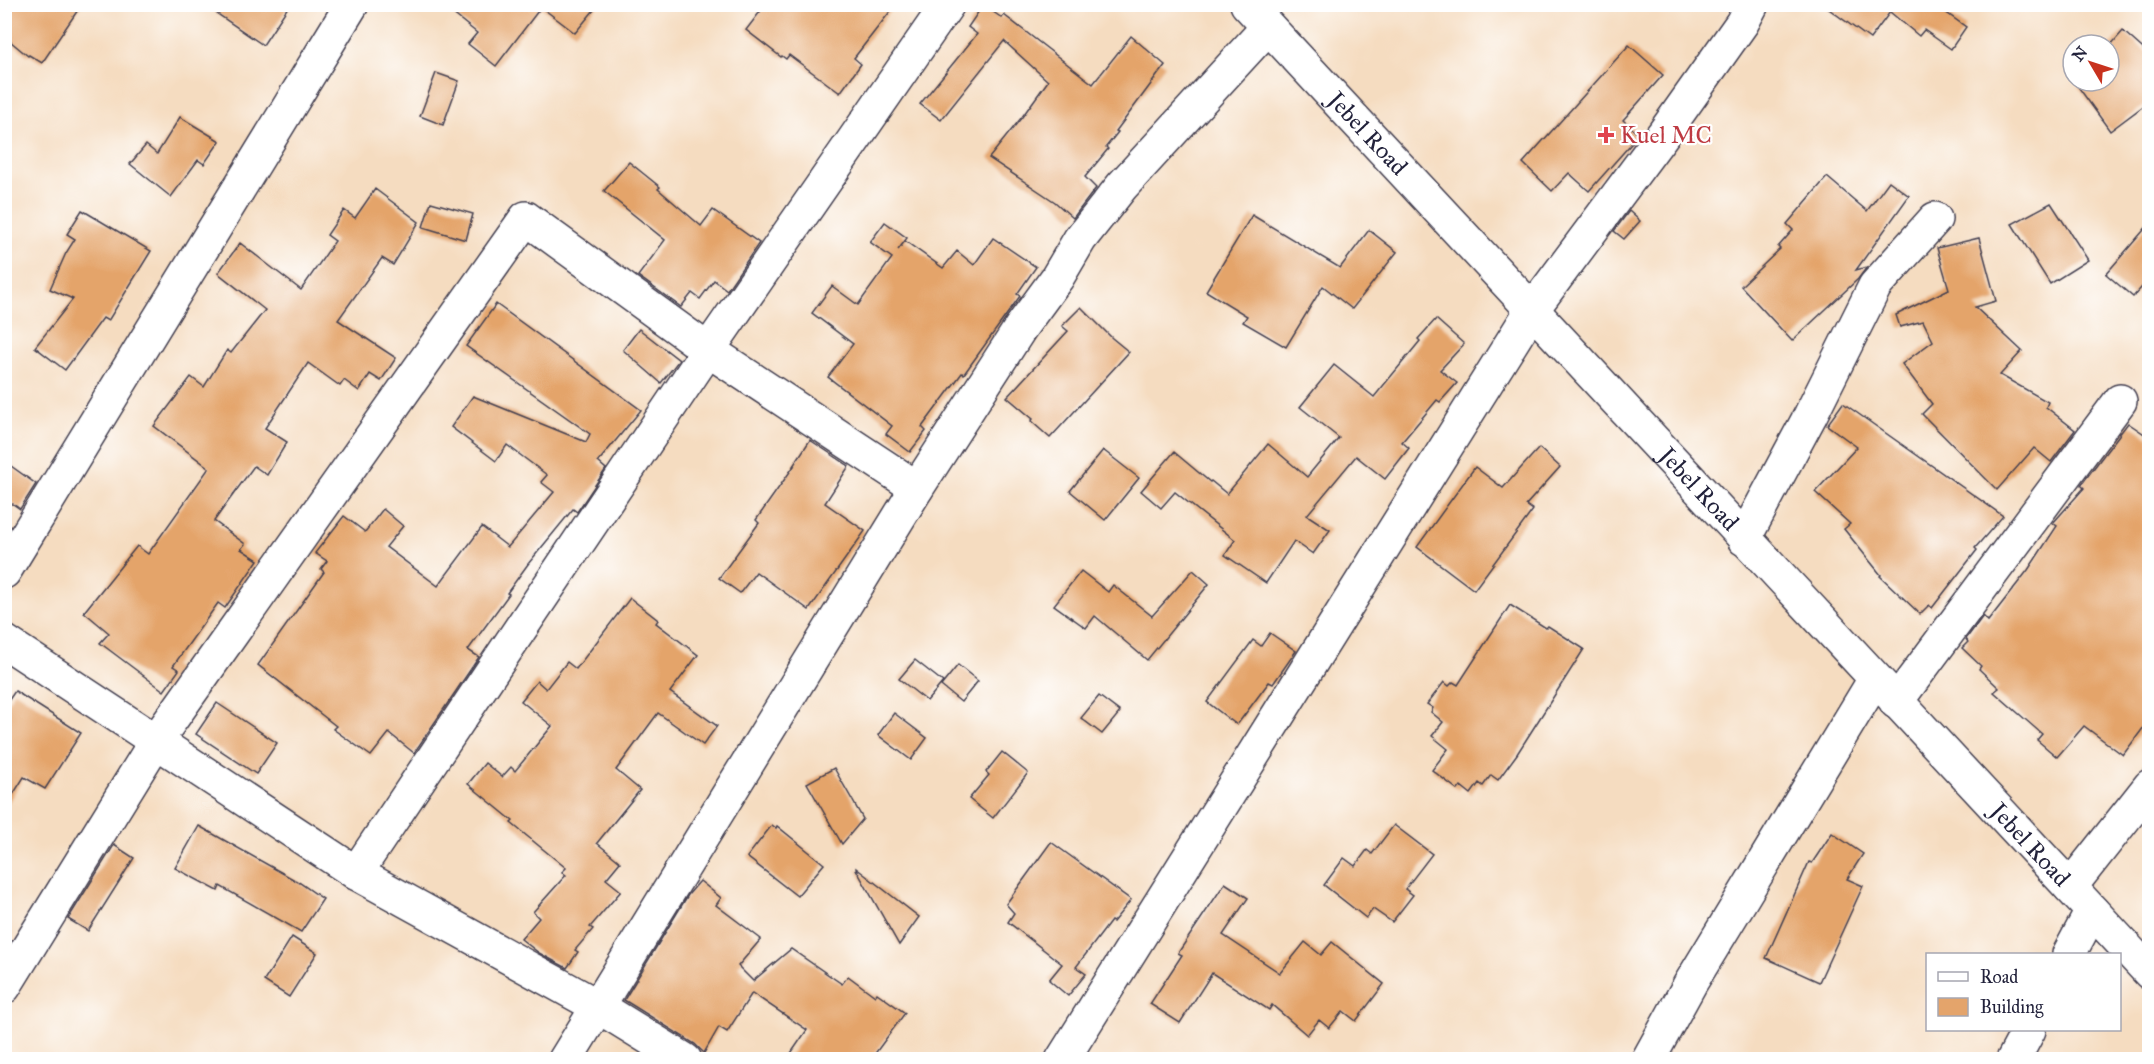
<svg xmlns="http://www.w3.org/2000/svg" width="2154" height="1064" viewBox="0 0 2154 1064" font-family="'IM FELL Great Primer',serif">
	<rect width="100%" height="100%" fill="#fff"/>
	<filter id="ink" filterUnits="userSpaceOnUse"><feTurbulence type="fractalNoise" baseFrequency=".0167" numOctaves="2"/><feDisplacementMap in="SourceGraphic" scale="12" xChannelSelector="R" yChannelSelector="G"/><feConvolveMatrix kernelMatrix="1 2 1 2 8 2 1 2 1" color-interpolation-filters="sRGB"/></filter>
	<filter id="wash" filterUnits="userSpaceOnUse"><feTurbulence type="fractalNoise" baseFrequency=".008" numOctaves="4" result="noise"/><feDisplacementMap in="SourceGraphic" scale="24" xChannelSelector="R" yChannelSelector="G"/><feGaussianBlur stdDeviation="1.35" result="paint"/><feColorMatrix in="noise" values="0 0 0 0 0 0 0 0 0 0 0 0 0 0 0 0 0 1.4 0 .05"/><feComposite in="paint" operator="in"/></filter>
	<g filter="url(#wash)">
		<rect width="100%" height="100%" fill="#f5dcc0"/>
		<g id="blocks">
			<g fill="#e4a46b">
				<polygon points="12,4 82,4 42,63 29,55 28,56 4,36 4,15"/>
				<polygon points="203,4 290,4 263,45"/>
				<polygon points="441,4 599,4 575,33 541,7 496,66 468,44 477,33"/>
				<polygon points="766,4 896,4 854,58 861,64 840,93 789,55 786,59 782,56 781,57 746,30"/>
				<polygon points="1822,4 1944,4 1941,9 1966,27 1951,49 1924,30 1919,36 1890,12 1870,39"/>
				<polygon points="983,5 1002,18 1004,15 1093,84 1131,36 1165,65 1116,131 1118,132 1106,147 1108,149 1085,177 1096,188 1073,218 1055,202 989,158 1022,117 1048,81 1004,41 941,120 920,104 977,34 968,27"/>
				<polygon points="2123,31 2150,55 2150,101 2110,131 2074,81 2109,81 2109,47"/>
				<polygon points="1629,45 1663,75 1623,120 1639,135 1589,191 1569,173 1552,191 1523,163"/>
				<polygon points="436,73 459,81 443,125 420,116"/>
				<polygon points="180,117 220,141 204,164 198,160 171,197 130,164 146,145 157,154"/>
				<polygon points="629,162 660,187 658,189 701,226 713,210 759,243 727,290 714,280 700,299 692,293 681,307 638,276 665,240 604,191"/>
				<polygon points="1827,177 1867,211 1889,181 1909,196 1856,270 1867,267 1858,279 1792,341 1741,286 1780,249 1778,247 1793,230 1787,224"/>
				<polygon points="375,189 419,222 393,265 382,258 338,320 396,358 381,381 370,374 359,391 344,380 340,386 308,363 265,428 287,442 267,475 254,466 214,521 245,544 241,549 258,560 225,608 218,603 173,666 179,670 164,691 100,643 109,633 84,612 137,546 148,554 209,468 154,426 191,377 204,387 227,350 231,353 265,310 218,273 240,243 301,290 335,241 327,235 344,210 355,218"/>
				<polygon points="431,202 473,214 466,240 423,227"/>
				<polygon points="2051,203 2088,260 2050,284 2012,224"/>
				<polygon points="82,210 151,251 108,321 103,318 65,370 35,347 73,299 50,289 66,253 75,239 67,234"/>
				<polygon points="1629,211 1640,221 1624,239 1614,231"/>
				<polygon points="1252,215 1340,268 1369,230 1397,252 1352,309 1323,286 1286,347 1243,322 1247,316 1206,291"/>
				<polygon points="885,222 907,238 898,250 905,241 943,268 957,251 974,265 993,238 1036,267 1017,294 1020,296 964,374 962,373 922,427 926,431 910,452 886,434 892,426 828,377 853,344 812,313 832,286 858,305 892,258 870,242"/>
				<polygon points="2150,223 2150,278 2133,297 2106,274"/>
				<polygon points="1979,238 1996,301 1975,307 2022,351 2000,375 2048,402 2046,407 2075,430 2051,462 2034,448 1997,490 1922,414 1932,404 1902,364 1933,341 1923,321 1900,327 1896,315 1949,289 1937,248"/>
				<polygon points="496,304 641,410 598,462 606,469 577,512 573,509 528,564 507,593 509,594 468,650 479,657 414,753 389,733 371,756 333,729 336,726 258,665 324,572 321,569 327,561 315,553 344,516 365,532 383,509 403,526 386,547 438,586 482,527 508,547 554,492 541,482 547,475 507,445 496,461 451,427 473,396 586,442 590,434 466,346"/>
				<polygon points="1081,307 1112,338 1129,352 1050,438 1031,421 1033,419 1007,397 1068,331 1062,326"/>
				<polygon points="1436,319 1464,344 1440,370 1457,383 1440,402 1437,400 1402,442 1409,448 1385,479 1356,456 1307,515 1330,530 1313,554 1294,541 1266,583 1225,555 1235,540 1175,492 1161,508 1141,491 1174,452 1210,482 1211,481 1227,494 1268,444 1307,477 1339,438 1300,407 1334,365 1374,397 1420,341 1418,339"/>
				<polygon points="639,329 679,360 661,383 623,350"/>
				<polygon points="1843,403 2003,516 1975,548 1977,550 1932,608 1929,605 1920,614 1880,576 1881,575 1844,529 1850,524 1815,492 1857,447 1827,425"/>
				<polygon points="2128,423 2150,438 2150,719 2123,755 2084,726 2057,757 2037,740 2042,734 1994,692 1999,688 1979,669 1981,666 1962,648 1968,642 1966,639 1983,616 1988,621 2028,570 2057,526 2053,523 2084,488 2081,485"/>
				<polygon points="810,440 849,466 825,503 865,531 809,610 756,572 740,593 719,578 759,523 756,520 794,466 793,466"/>
				<polygon points="1539,448 1560,467 1526,505 1533,510 1474,590 1417,547 1475,467 1503,488"/>
				<polygon points="1103,450 1139,478 1105,520 1070,491"/>
				<polygon points="4,461 36,484 20,509 13,504 4,504"/>
				<polygon points="1193,570 1209,584 1147,660 1095,616 1086,628 1054,605 1081,571 1108,592 1113,585 1152,616"/>
				<polygon points="630,598 658,620 656,623 698,655 670,692 717,726 703,745 658,713 616,770 640,790 597,843 620,862 606,879 621,891 590,927 593,929 575,950 578,952 567,968 539,953 521,939 539,918 533,912 566,875 562,872 566,868 511,823 513,821 468,784 485,763 502,777 511,767 515,771 552,726 521,701 537,681 546,689 567,662 576,669"/>
				<polygon points="1510,605 1546,628 1548,626 1584,649 1517,754 1498,780 1491,775 1483,786 1479,783 1471,794 1461,786 1458,790 1432,770 1448,749 1432,736 1443,722 1431,712 1433,708 1427,704 1444,682 1449,686 1453,682 1458,685"/>
				<polygon points="1270,633 1296,651 1273,684 1269,682 1237,725 1207,702 1253,640 1261,646"/>
				<polygon points="915,660 943,682 927,701 899,679"/>
				<polygon points="958,665 978,681 961,702 941,686"/>
				<polygon points="15,691 81,733 45,789 24,777 4,809 4,707"/>
				<polygon points="1099,696 1120,712 1102,734 1081,718"/>
				<polygon points="217,703 277,743 256,774 196,734"/>
				<polygon points="894,713 927,738 911,760 878,735"/>
				<polygon points="1002,752 1028,773 993,818 969,799 989,775 986,772"/>
				<polygon points="834,768 863,819 842,844 807,783"/>
				<polygon points="772,825 776,828 777,826 824,864 797,896 747,857"/>
				<polygon points="1394,825 1432,854 1405,889 1413,895 1392,922 1373,909 1366,918 1324,885 1344,858 1355,866 1367,850 1372,854"/>
				<polygon points="199,826 300,883 323,899 301,932 220,886 218,891 175,868"/>
				<polygon points="1832,833 1863,854 1847,879 1863,886 1819,982 1766,958 1809,862 1812,863"/>
				<polygon points="1051,842 1131,900 1113,922 1111,921 1076,967 1086,974 1068,996 1049,980 1062,964 1008,922 1014,913 1006,904"/>
				<polygon points="114,845 134,858 88,931 68,919"/>
				<polygon points="856,868 919,917 899,945 856,869"/>
				<polygon points="700,881 721,898 716,905 761,939 738,966 753,981 791,949 842,984 848,976 875,996 877,993 905,1013 871,1059 787,1059 807,1030 752,993 727,1032 719,1027 704,1053 695,1044 624,1000 688,895"/>
				<polygon points="1225,883 1248,898 1223,935 1280,973 1305,942 1321,955 1332,942 1384,984 1356,1021 1343,1011 1329,1028 1319,1020 1307,1035 1272,1005 1269,1010 1212,973 1180,1023 1150,1004 1182,955 1178,953"/>
				<polygon points="292,937 317,953 289,997 264,981"/>
			</g>
		</g>
	</g>
	<g filter="url(#ink)">
		<use href="#blocks" fill-opacity="0" stroke="#423e4f" stroke-width="1.5"/>
		<g fill="none" stroke-linecap="round" stroke-linejoin="round">
			<g stroke="#423e4f" stroke-width="36">
				<g id="minor">
					<polyline points="1744,539 1810,416 1875,286 1935,219"/>
					<polyline points="4,572 352,4"/>
					<polyline points="4,641 356,873 599,1007 685,1060"/>
					<polyline points="1896,702 2120,401"/>
					<polyline points="356,873 708,350 948,4"/>
					<polyline points="2070,887 2150,786"/>
					<polyline points="2069,954 2092,911"/>
					<polyline points="4,987 156,741 526,218 708,350 917,488"/>
					<polyline points="565,1060 917,488 1021,327 1057,278 1080,239 1122,186 1268,27"/>
					<polyline points="1062,1060 1532,310 1664,133 1742,23 1752,4"/>
					<polyline points="1648,1060 1690,984 1875,679"/>
					<polyline points="2013,1060 2029,1030"/>
				</g>
			</g>
			<g stroke="#423e4f" stroke-width="36">
				<g id="major">
					<path id="s1" d="M1247,4L2150,973"/>
				</g>
			</g>
			<use href="#minor" stroke="#fff" stroke-width="33"/>
			<use href="#major" stroke="#fff" stroke-width="33"/>
		</g>
	</g>
	<path fill="#e0444e" stroke="#fff" stroke-width="2" d="M1603 126h6v6h6v6h-6v6h-6v-6h-6v-6h6z"/>
	<g text-anchor="middle" stroke-width="4.5" stroke-linejoin="round" paint-order="stroke">
		<g font-size="24" fill="#22223b" stroke="#fff">
			<text dy="8" stroke="none"><textPath href="#s1" startOffset="177">Jebel Road</textPath></text>
			<text dy="8" stroke="none"><textPath href="#s1" startOffset="663">Jebel Road</textPath></text>
			<text dy="8" stroke="none"><textPath href="#s1" startOffset="1149">Jebel Road</textPath></text>
		</g>
		<g font-size="24" fill="#be3a42" stroke="#fff" text-anchor="start">
			<text x="1620" y="143">Kuel MC</text>
		</g>
	</g>
	<rect width="2154" height="1064" fill="none" stroke="#fff" stroke-width="24"/>
	<rect x="1926" y="953" width="195" height="78" fill="#ffffff" stroke="#a7a7b1" stroke-width="1.5"/>
	<rect x="1938" y="972" width="30" height="9" fill="#ffffff" stroke="#a7a7b1" stroke-width="1.5"/>
	<text x="1980" y="983" font-size="18" fill="#22223b">Road</text>
	<rect x="1938" y="998" width="30" height="18" fill="#e4a46b" stroke="#a7a7b1" stroke-width="1.5"/>
	<text x="1980" y="1013" font-size="18" fill="#22223b">Building</text>
	<g transform="translate(2091 63) rotate(309)"><circle r="28" fill="#ffffff" stroke="#a7a7b1" stroke-width="1.5"/>
	<path d="M0-4.5L10 22L0 15L-10 22Z" fill="#c8321e"/>
	<text y="-9" font-size="16" font-weight="bold" text-anchor="middle" fill="#22223b">N</text>
	</g>
</svg>
